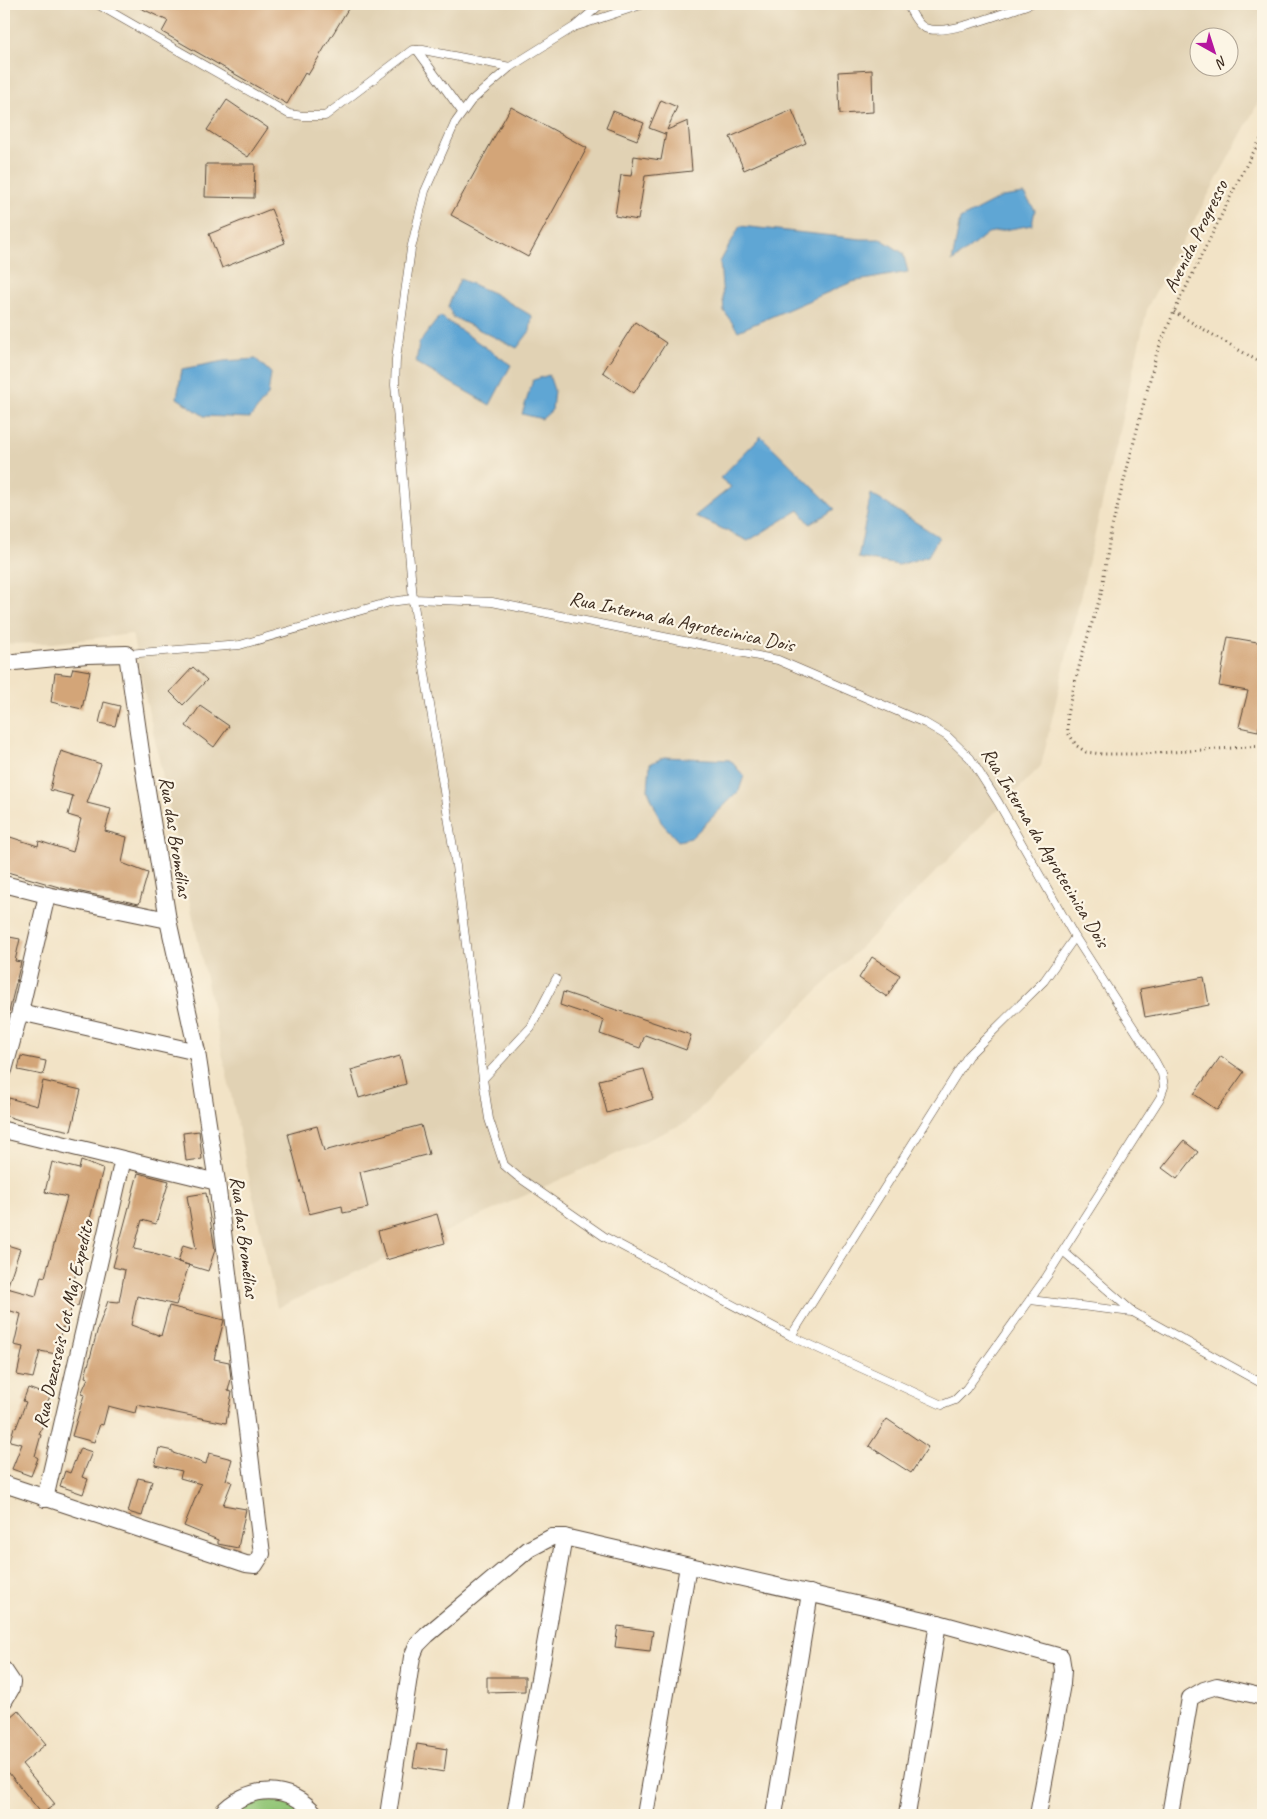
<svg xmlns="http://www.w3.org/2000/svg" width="1267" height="1819" viewBox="0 0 1267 1819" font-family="Caveat,sans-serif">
	<rect width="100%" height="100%" fill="#fcf5e5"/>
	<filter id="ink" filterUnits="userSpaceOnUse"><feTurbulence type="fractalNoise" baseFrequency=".02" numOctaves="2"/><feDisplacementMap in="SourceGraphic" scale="10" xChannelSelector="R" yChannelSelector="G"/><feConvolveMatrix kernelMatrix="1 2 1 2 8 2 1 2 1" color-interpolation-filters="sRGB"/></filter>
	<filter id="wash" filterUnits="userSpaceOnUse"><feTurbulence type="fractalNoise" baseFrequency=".0096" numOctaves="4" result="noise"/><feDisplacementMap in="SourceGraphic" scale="20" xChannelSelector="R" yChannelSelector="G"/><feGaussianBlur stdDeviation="1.12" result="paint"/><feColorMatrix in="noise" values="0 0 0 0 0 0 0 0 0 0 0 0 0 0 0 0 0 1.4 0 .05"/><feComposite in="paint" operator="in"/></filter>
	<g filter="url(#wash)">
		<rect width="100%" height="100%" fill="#f2e3c6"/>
		<path fill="#e1d2b4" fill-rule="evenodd" d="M4,4H1263V94L1148,306L1041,766L687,1122L277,1308L132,634L53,643L4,644ZM1200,38H1230V68H1200Z"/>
		<path fill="#93c677" stroke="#67784a" d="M263,1800C280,1801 292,1804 304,1815H231L247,1804Z"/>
		<g fill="#5ea6d4" stroke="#4c6879">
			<polygon points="1024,194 1035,210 1032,225 988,233 952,262 960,219 1002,197"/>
			<polygon points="740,226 861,239 881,239 903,253 908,272 852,282 738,331 724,311 720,262"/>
			<polygon points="460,279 493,293 532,316 530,331 517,348 453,317 448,306"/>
			<polygon points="440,316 511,365 490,405 416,363 419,343"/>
			<polygon points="256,359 271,373 268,395 250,418 204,416 177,398 182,369 224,361"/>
			<polygon points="549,375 554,390 552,410 542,419 522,414 533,380"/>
			<polygon points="761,436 835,509 810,524 799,510 748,541 695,516 731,487 720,478"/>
			<polygon points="871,494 939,537 928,556 899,565 858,558"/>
			<polygon points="664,757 730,760 744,776 739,791 691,838 678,841 661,822 648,790 650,764"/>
		</g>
		<g id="blocks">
			<g fill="#d3a578">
				<polygon points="132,4 351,4 308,75 305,73 287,104 162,32 168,21"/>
				<polygon points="872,70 873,112 840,114 838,72"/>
				<polygon points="227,100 268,128 248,157 207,130"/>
				<polygon points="661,100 677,107 667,130 688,121 692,171 645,176 638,220 615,216 621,175 631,176 634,156 661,160 666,133 665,134 649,128"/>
				<polygon points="511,107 587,148 528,257 451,215"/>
				<polygon points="792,110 806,143 744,170 730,137"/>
				<polygon points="613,111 644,123 637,140 606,128"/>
				<polygon points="206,164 255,164 254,198 205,197"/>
				<polygon points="271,209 285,243 222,268 209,234"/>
				<polygon points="635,322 666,343 634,393 603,372"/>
				<polygon points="1228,637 1263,643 1263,712 1258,731 1239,727 1248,691 1219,686"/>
				<polygon points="193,667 207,680 183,705 170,692"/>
				<polygon points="73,668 90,671 82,709 51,702 55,673 71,675"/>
				<polygon points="104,702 120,706 115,726 99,723"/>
				<polygon points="200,706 229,726 214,747 186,726"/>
				<polygon points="61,751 101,764 87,803 111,809 105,831 127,837 122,863 148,873 139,904 62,888 4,871 4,835 38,846 39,841 73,852 81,819 68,815 73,796 50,790 55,768"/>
				<polygon points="4,936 20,939 15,961 21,962 9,1012 4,1011"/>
				<polygon points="872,957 900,975 887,997 859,978"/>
				<polygon points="1204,977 1209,1005 1145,1017 1140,989"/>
				<polygon points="563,992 691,1035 686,1050 645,1035 640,1048 600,1034 604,1020 560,1005"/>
				<polygon points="21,1056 46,1061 43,1075 18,1070"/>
				<polygon points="400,1056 406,1084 359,1098 351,1070"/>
				<polygon points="1221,1056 1244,1072 1217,1110 1194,1094"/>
				<polygon points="644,1069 653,1099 607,1113 599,1080"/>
				<polygon points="43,1081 81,1090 71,1131 22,1121 4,1115 9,1098 37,1106"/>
				<polygon points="421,1125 429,1154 360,1172 368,1208 343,1213 342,1206 309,1214 288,1134 317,1126 324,1151"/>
				<polygon points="199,1131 202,1159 186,1161 183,1133"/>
				<polygon points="1184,1141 1198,1152 1177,1179 1162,1168"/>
				<polygon points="81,1161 103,1169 73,1284 83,1286 78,1306 72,1305 66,1328 62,1327 56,1354 40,1351 33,1378 17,1375 23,1347 14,1345 21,1314 4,1309 4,1244 20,1249 7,1288 36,1296 41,1276 45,1277 67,1197 45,1192 52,1162 79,1169"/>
				<polygon points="138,1173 169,1181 156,1224 142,1220 134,1249 154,1253 154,1254 189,1265 176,1305 137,1296 131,1325 161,1336 169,1306 224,1320 214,1359 229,1362 231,1379 228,1391 232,1392 226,1423 137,1405 135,1413 108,1406 103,1425 100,1424 94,1442 72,1436 84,1395 81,1394 88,1378 85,1377 98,1328 108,1301 119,1302 125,1270 113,1267"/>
				<polygon points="206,1193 215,1250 208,1271 178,1262 183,1245 196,1249 187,1196"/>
				<polygon points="437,1214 445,1243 386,1260 378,1231"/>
				<polygon points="28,1388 50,1396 43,1414 47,1415 39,1434 41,1435 35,1456 38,1458 31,1476 12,1469 22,1444 10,1441 14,1427 16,1428 26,1402 23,1401"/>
				<polygon points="887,1419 928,1447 911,1473 869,1446"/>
				<polygon points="80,1448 92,1452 82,1477 88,1479 83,1494 60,1486 65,1471 70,1473"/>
				<polygon points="159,1448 173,1451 173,1453 206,1464 209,1453 232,1459 226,1480 232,1482 223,1505 246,1509 238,1548 218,1544 218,1540 184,1526 201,1484 180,1478 182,1471 155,1465"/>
				<polygon points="138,1478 152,1481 142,1516 128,1512"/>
				<polygon points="618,1626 653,1631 650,1651 615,1647"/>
				<polygon points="487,1677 525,1677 525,1691 487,1692"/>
				<polygon points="18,1710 46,1744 22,1764 55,1804 42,1814 4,1767 4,1719 8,1719"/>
				<polygon points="417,1744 447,1749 444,1772 413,1767"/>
			</g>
		</g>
	</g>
	<g filter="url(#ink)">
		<use href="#blocks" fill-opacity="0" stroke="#564637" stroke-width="1"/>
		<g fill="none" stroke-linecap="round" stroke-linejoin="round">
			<g stroke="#564637" stroke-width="9">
				<g id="service">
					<polyline points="97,4 289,114 303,116 325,116 412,50 423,50 510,67"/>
					<path d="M907,4C911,11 917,25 925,28C946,37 1008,11 1030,4"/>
					<polyline points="577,26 644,4"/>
					<polyline points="417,50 462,112"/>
					<polyline points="127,654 240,645 390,602 413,599 492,602 778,660 925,723 947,736 970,758 998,802 1075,937 1155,1061 1162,1074 1164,1087 1160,1098 1047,1276 966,1389 955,1400 942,1405 791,1336 605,1237 517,1176 504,1165 489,1119 483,1079 456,866 413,599 395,385 396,359 411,249 425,191 455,123 471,101 510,67 574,27 601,4"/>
					<polyline points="483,1079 531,1027 556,979"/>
					<polyline points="1063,1251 1133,1312 1263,1384"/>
					<polyline points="1030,1300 1132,1312"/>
					<polyline points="791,1336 968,1056 1044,981 1075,937"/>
				</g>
			</g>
			<g stroke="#564637" stroke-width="18">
				<g id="minor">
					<polyline points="4,663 87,655 127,654 142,759 168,920 197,1052 217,1182 262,1554 255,1565 246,1564 4,1484"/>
					<polyline points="4,884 47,895 168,920"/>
					<polyline points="20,1012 197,1052"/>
					<polyline points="4,1070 20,1012 47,895"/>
					<polyline points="4,1130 217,1182"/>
					<polyline points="45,1499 123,1159"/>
					<polyline points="4,1670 12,1682 11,1689 4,1701"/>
					<path d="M220,1815C247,1784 290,1783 316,1815"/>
					<polyline points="388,1815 412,1657 417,1645 427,1635 529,1549 552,1537 564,1537 938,1623 1061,1657 1063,1670 1062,1684 1038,1815"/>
					<polyline points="515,1815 564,1537"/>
					<polyline points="645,1815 688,1566"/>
					<polyline points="774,1815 810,1593"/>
					<polyline points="907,1815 938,1623"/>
					<polyline points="1170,1815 1190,1698 1204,1690 1217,1686 1263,1697"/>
				</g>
			</g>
			<g stroke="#564637" stroke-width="3" stroke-dasharray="1 4" stroke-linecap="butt">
				<polyline points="1263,135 1242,173 1174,312 1157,352 1111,531 1101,594 1082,655 1067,714 1068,733 1077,746 1086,752 1102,754 1142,754 1263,746"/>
				<polyline points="1174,312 1263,364"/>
			</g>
			<use href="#service" stroke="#fff" stroke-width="8"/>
			<use href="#minor" stroke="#fff" stroke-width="16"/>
		</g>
	</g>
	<g text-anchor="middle" stroke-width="4.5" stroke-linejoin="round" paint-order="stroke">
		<g font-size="20" fill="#3b2a1e" stroke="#fcf5e5">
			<text transform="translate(1195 236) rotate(-64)" y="7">Avenida Progresso</text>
			<text transform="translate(682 621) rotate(12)" y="7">Rua Interna da Agrotecinica Dois</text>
			<text transform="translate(176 837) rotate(81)" y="7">Rua das Bromélias</text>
			<text transform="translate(1046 847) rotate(59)" y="7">Rua Interna da Agrotecinica Dois</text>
			<text transform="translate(245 1237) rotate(83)" y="7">Rua das Bromélias</text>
			<text transform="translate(63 1324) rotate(-77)" y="7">Rua Dezesseis Lot Maj Expedito</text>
		</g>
	</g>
	<rect width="1267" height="1819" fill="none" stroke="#fcf5e5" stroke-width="20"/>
	<g transform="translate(1214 52) rotate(141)"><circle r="24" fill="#fcf5e5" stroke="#afa495"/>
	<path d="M0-4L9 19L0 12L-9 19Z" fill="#b5179e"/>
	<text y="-8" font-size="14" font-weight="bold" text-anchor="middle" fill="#3b2a1e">N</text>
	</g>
</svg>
